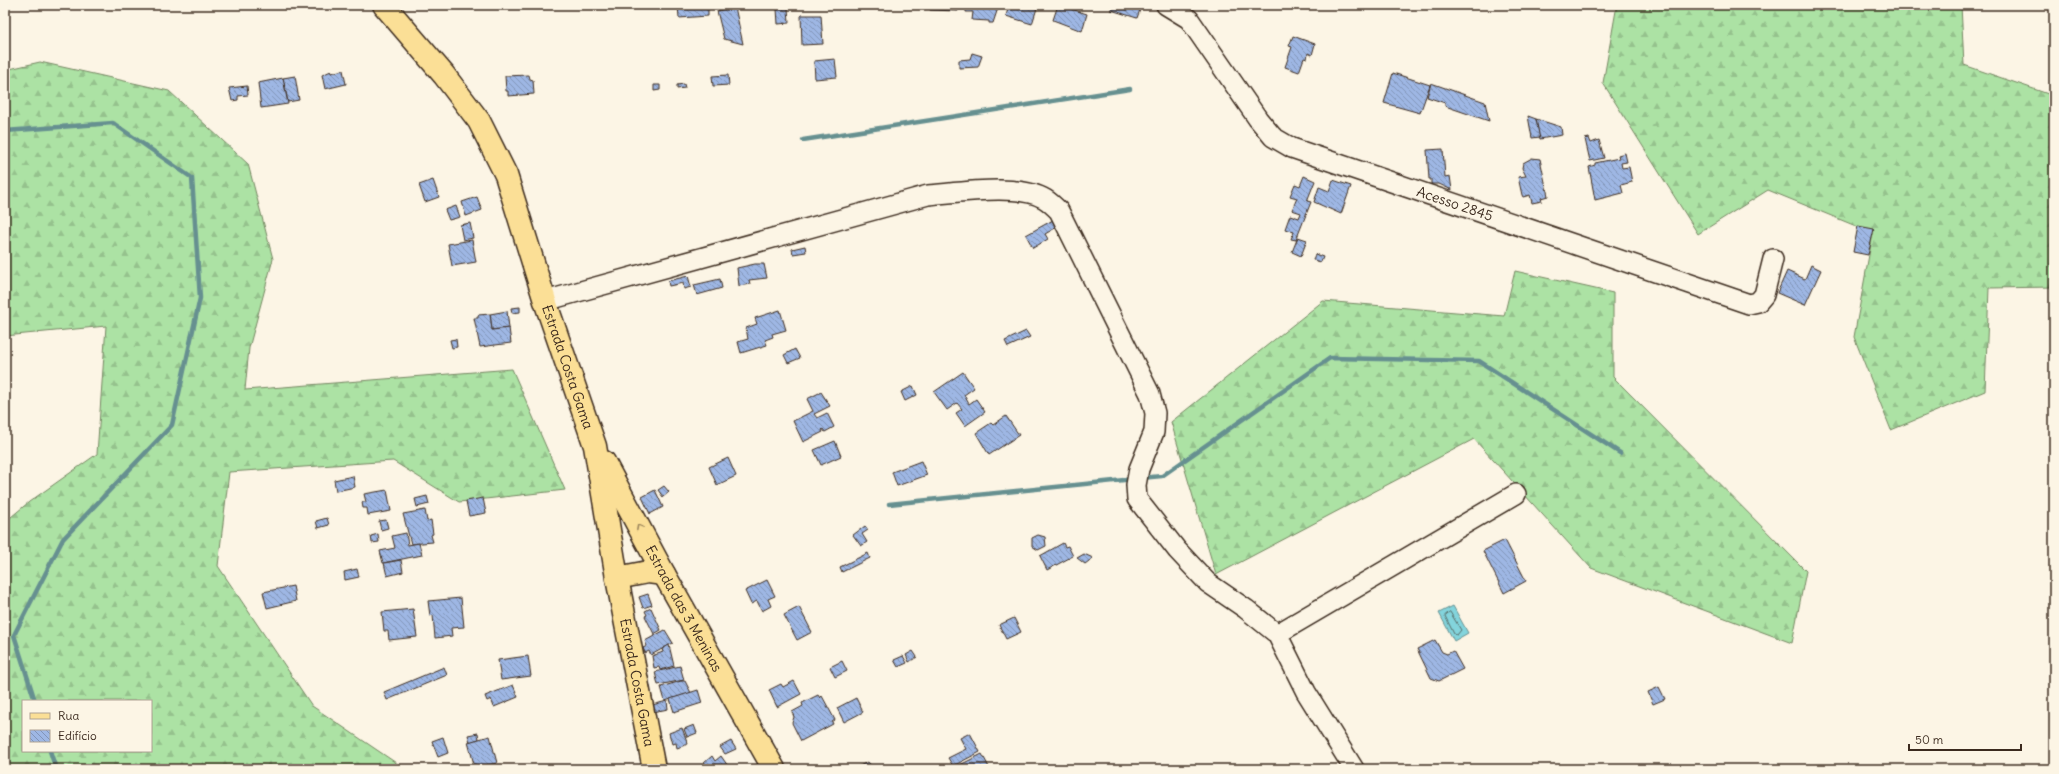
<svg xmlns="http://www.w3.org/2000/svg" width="2059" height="774" viewBox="0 0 2059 774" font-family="Delius,sans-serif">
	<defs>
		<pattern id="forest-firs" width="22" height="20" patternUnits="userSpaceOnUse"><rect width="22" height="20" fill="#ace2a4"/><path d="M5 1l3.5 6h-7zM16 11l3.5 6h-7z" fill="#95c28d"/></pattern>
		<pattern id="building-back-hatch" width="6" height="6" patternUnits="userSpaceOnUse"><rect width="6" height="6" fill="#9eb7e4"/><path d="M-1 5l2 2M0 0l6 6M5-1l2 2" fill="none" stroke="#8295b8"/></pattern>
	</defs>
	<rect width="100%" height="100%" fill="#fcf5e5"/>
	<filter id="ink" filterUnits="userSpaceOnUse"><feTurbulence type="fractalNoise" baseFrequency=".025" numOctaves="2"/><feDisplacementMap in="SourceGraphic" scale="8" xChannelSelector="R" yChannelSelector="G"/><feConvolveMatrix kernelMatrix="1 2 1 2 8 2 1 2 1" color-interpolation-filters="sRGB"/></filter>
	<g filter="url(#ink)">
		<g fill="url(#forest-firs)" stroke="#748661" fill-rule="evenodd">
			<polygon points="1617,5 1961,5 1964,65 2054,96 2054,287 1989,288 1985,391 1891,430 1854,337 1873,233 1768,190 1698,234 1603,83"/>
			<path d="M40,62L169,91L248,164L273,259L249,348L245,390L512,369L565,490L459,502L393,461L229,472L218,566L312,706L405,769H5V522L29,502L97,454L106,326L5,336V70ZM23,701H151V751H23Z"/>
			<polygon points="1515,271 1613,293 1613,377 1806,571 1792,643 1591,568 1474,439 1216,575 1171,422 1323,301 1504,316"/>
		</g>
		<polygon fill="#83d4dc" stroke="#669090" points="1453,606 1468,633 1454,641 1439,613"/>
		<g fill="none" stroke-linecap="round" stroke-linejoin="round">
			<polygon stroke="#586e6a" stroke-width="1" points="1450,612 1461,630 1457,635 1454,634 1445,616"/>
			<g stroke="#669090" stroke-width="4.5">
				<polyline points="5,131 113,123 192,178 200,298 172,425 63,539 14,635 35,701"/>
				<polyline points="803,140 1130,89"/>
				<polyline points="1141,478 1162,476 1330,358 1479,361 1620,453"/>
				<polyline points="889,504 1134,479"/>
				<polyline points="50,751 56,769"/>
			</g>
		</g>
		<g fill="url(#building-back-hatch)" stroke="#3b2a1e">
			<polygon points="678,5 708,5 708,16 679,18"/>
			<rect x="885" y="5" width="15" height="1"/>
			<polygon points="930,5 958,5 958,11 930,10"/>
			<polygon points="966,5 999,5 993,23 989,23 989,21 972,20 973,12 966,12"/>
			<polygon points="1009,5 1038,5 1032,24 1006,16"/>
			<polygon points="1058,5 1072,5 1071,9 1087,14 1082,31 1053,20"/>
			<polygon points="1112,5 1136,5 1141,7 1137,18 1111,10"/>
			<polygon points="735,7 743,44 724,39 717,11"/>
			<polygon points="788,8 789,23 778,24 777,9"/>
			<polygon points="801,15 821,15 823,44 802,45"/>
			<polygon points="1293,36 1315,44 1312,55 1308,53 1307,59 1304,58 1299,72 1285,67 1292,47 1289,46"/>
			<polygon points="972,53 982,56 978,67 959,68 959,60 970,59"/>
			<polygon points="835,59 837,77 815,79 814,61"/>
			<polygon points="343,70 346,84 325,89 322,75 331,71 331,73"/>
			<polygon points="1393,73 1430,85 1420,113 1384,103"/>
			<polygon points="529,75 530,79 533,80 534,94 508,96 508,91 506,91 505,76"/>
			<polygon points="728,75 729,85 713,86 712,76"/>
			<polygon points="295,76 299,100 288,102 283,78"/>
			<polygon points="283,78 288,104 261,108 258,83"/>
			<polygon points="1431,83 1485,102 1489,121 1445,106 1445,103 1427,97"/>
			<polygon points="684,84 685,88 677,89 677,85"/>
			<polygon points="654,85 660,85 660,90 654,91"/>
			<polygon points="247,86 248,95 238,96 238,100 232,101 229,88"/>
			<polygon points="1528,116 1536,119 1540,137 1532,138"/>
			<polygon points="1536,119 1561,127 1562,135 1540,139"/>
			<polygon points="1589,138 1591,143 1599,140 1604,158 1590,161 1585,139"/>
			<polygon points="1443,149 1445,177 1450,176 1452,190 1439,184 1431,184 1431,179 1429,179 1427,150"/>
			<polygon points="1625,153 1627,162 1621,163 1622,168 1629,167 1632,182 1621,185 1623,193 1595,200 1589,167 1595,165 1595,163 1619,158 1618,155"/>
			<polygon points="1532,158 1540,159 1548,196 1541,198 1542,201 1532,203 1530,195 1523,197 1522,195 1518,177 1526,176 1522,168 1523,163"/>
			<polygon points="1304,176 1315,181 1307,201 1311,202 1296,240 1291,239 1294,232 1285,229 1290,215 1299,218 1301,213 1292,210 1297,198 1290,196 1295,184 1300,186"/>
			<polygon points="433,180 439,197 425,202 419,185"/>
			<polygon points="1333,180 1351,186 1341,214 1314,202 1319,187 1329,191"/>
			<polygon points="477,197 482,210 466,216 462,202"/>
			<polygon points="456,206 460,217 449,220 445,210"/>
			<polygon points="1053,220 1057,227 1045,234 1048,239 1033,248 1026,235"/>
			<polygon points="470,223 473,238 463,240 460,225"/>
			<polygon points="1858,226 1874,229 1868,255 1853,252"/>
			<polygon points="1298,237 1307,240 1301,256 1292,252"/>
			<polygon points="472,240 476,262 452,266 448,244"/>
			<polygon points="805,246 806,252 793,254 792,249"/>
			<polygon points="1315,254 1323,257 1321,262 1313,260"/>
			<polygon points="755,264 764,264 767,278 749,280 750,284 739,286 737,268"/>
			<polygon points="1811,265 1821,270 1805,305 1777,293 1787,271 1805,279"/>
			<polygon points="688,276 691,287 684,289 683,283 669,286 668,281"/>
			<polygon points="720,279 722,288 697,295 694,285"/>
			<polygon points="520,307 520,312 512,313 511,308"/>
			<polygon points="780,310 786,330 772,334 773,337 765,340 767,345 741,353 738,342 748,339 746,328 757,324 755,318"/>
			<polygon points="507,311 509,328 492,330 490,314"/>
			<polygon points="490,314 492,330 509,328 511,343 480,347 474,318 478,318 478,315"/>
			<polygon points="1026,331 1030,337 1008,347 1005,341"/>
			<polygon points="456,339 457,347 452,348 450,340"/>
			<polygon points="795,349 800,358 788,363 784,355"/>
			<polygon points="963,372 974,388 964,395 969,404 976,399 985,412 965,426 956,413 962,409 957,403 947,410 934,392"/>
			<polygon points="913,386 917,395 905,401 901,392"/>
			<polygon points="821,392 830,406 814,414 817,418 827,413 834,427 825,432 823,429 822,430 823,432 803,442 793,421 813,411 807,399"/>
			<polygon points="1006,416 1019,435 989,455 976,433 991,423 993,425"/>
			<polygon points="835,441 841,456 821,465 814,450"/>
			<polygon points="728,458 736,476 717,485 709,467"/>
			<polygon points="921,461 927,475 897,486 892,472"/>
			<polygon points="353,476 355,487 336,491 334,480"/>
			<polygon points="664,486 669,492 663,497 658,490"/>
			<polygon points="387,490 391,511 368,515 367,508 363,508 362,502 366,502 364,494"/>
			<polygon points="655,490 663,507 650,514 642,497"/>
			<polygon points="427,496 429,504 417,507 415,499"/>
			<polygon points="483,498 486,513 469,516 466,501"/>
			<polygon points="425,510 427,521 431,520 433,534 431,535 433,542 411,544 403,514"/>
			<polygon points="327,518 329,525 318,528 316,521"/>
			<polygon points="386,520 388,528 381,530 379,521"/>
			<polygon points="865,526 868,530 862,534 867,542 861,546 853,535"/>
			<polygon points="406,533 408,545 419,543 422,555 383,563 380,551 395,548 392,536"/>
			<polygon points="378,534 379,542 372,543 371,536"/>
			<polygon points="1038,535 1045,537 1046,546 1038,550 1032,546 1032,538"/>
			<polygon points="1505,540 1526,581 1504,593 1483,551"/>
			<polygon points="1063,543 1065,547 1068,546 1073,556 1047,570 1040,556"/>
			<polygon points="868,553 870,558 842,572 840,567"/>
			<polygon points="1084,554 1093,558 1085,564 1077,558"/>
			<polygon points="401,560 403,572 387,576 384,563"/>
			<polygon points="357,569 359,577 345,580 344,572"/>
			<polygon points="767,580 775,596 768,599 771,606 762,611 757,601 751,604 745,591"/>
			<polygon points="293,586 296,601 267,608 263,592"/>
			<polygon points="648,594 652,605 643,608 639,597"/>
			<polygon points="461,598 464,627 451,628 452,636 435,638 433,615 430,616 428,601"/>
			<polygon points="799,607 812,632 797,640 784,615"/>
			<polygon points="651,608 661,630 654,634 645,616 647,615 645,611"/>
			<polygon points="413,609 417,637 389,640 388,631 384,631 382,612"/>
			<polygon points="1014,618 1021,632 1006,639 999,625"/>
			<polygon points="665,630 673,643 651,655 649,651 645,653 643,648 647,646 645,641"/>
			<polygon points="1435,640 1442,652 1447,654 1453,651 1463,669 1439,681 1431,678 1417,649"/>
			<polygon points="669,645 674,666 660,670 659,667 654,668 652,656 663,652 662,649"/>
			<polygon points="913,651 917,657 909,662 906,655"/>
			<polygon points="528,656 531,676 501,680 498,660"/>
			<polygon points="903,656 907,663 898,667 894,660"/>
			<polygon points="842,661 847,671 835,677 830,667"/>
			<polygon points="680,666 684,680 658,685 655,672"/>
			<polygon points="444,667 447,675 387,700 384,692"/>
			<polygon points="681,681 685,681 691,693 665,701 661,687"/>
			<polygon points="794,681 801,694 777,707 769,690 781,684 783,687"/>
			<polygon points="513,685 518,697 494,707 491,699 487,701 485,696"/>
			<polygon points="1659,687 1665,699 1653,704 1648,692"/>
			<polygon points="698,690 702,703 674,712 670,699"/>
			<polygon points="818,695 820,698 822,696 835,720 832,722 833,724 801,741 792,723 794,717 792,712 803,706 802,703"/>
			<polygon points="856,698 863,712 844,722 837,708"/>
			<polygon points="667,701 668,709 653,712 652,705"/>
			<polygon points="694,725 697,733 687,737 684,729"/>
			<polygon points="682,728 688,744 677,748 676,743 672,744 669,733"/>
			<polygon points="478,733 479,739 470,742 468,735"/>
			<polygon points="970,733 980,752 953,766 948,758 966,749 960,738"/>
			<polygon points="490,736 497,763 475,768 468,742"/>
			<polygon points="443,737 448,753 438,757 432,741"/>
			<polygon points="731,741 736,749 725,754 720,747"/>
			<polygon points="982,754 990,769 952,769"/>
			<polygon points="712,756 715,761 721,756 730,769 709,769 704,763"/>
			<polygon points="868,762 874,769 853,769"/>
		</g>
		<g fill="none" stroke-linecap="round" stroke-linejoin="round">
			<g stroke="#3b2a1e" stroke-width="22">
				<g id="minor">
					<path id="s1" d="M1166,5L1189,19L1258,119L1273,137L1292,148L1749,304L1758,302L1764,295L1773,259"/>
					<path d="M545,301L928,195C957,193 1020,183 1045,199C1050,202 1055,207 1059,211L1150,394L1155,413L1154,432L1139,469L1136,485L1137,499L1177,550L1208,583L1246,609L1277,634L1306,692L1354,769"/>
					<polyline points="1277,634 1516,494"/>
				</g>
			</g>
			<g stroke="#3b2a1e" stroke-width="25">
				<g id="major">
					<path id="s2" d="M384,5L444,75L479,121L506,175L545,301L595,446L617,578L654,769"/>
					<path id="s3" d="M604,462L664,574L774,769"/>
					<polyline points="617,578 648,572 664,574"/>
				</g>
			</g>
			<use href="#minor" stroke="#fcf5e5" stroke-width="19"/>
			<use href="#major" stroke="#fbdf96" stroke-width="22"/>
		</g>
		<defs><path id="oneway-chevron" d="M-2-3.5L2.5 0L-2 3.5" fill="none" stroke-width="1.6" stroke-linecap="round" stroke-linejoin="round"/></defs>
		<use stroke="#9b845a" href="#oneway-chevron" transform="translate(639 527) rotate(-118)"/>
	</g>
	<g text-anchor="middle" stroke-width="4" stroke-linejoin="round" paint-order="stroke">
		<g font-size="14" fill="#3b2a1e" stroke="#fcf5e5">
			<text dy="5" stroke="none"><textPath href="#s1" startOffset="366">Acesso 2845</textPath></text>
			<text dy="5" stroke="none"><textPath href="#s2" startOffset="412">Estrada Costa Gama</textPath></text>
			<text dy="5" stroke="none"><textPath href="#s3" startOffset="167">Estrada das 3 Meninas</textPath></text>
			<text dy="5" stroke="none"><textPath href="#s2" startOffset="736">Estrada Costa Gama</textPath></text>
		</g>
	</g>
	<rect width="2059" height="774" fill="none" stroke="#fcf5e5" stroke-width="20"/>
	<rect x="10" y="10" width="2039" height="754" fill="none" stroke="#3b2a1e" stroke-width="1.5" filter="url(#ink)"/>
	<rect x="22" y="700" width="130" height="52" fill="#fcf5e5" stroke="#afa495"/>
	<rect x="30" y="713" width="20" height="6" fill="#fbdf96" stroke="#afa495"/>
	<text x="58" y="720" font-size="12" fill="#3b2a1e">Rua</text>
	<rect x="30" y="730" width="20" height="12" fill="url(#building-back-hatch)" stroke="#afa495"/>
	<text x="58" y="740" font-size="12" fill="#3b2a1e">Edifício</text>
	<path d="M1909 744v6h112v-6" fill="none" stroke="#3b2a1e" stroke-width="2"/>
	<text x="1915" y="744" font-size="12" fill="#3b2a1e" stroke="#fcf5e5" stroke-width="3" paint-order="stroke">50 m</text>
</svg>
